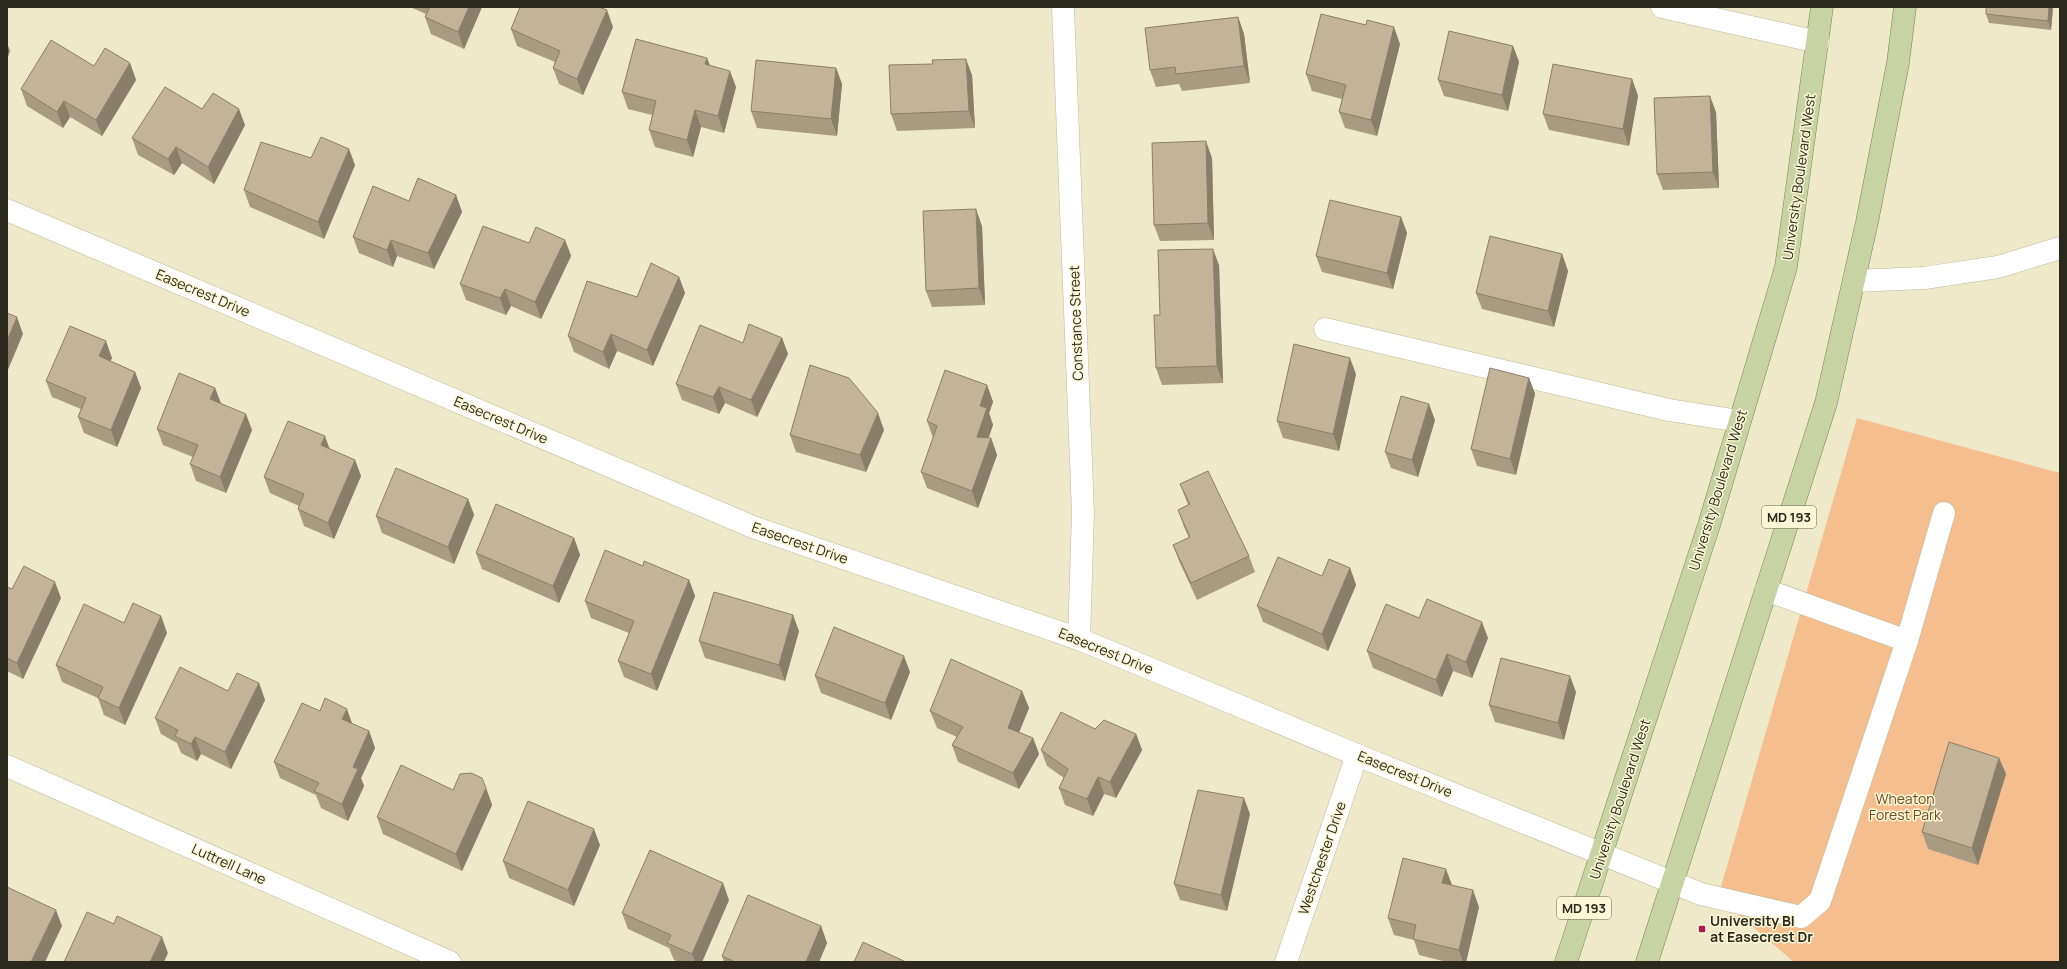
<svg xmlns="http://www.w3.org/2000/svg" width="2067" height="969" viewBox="0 0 2067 969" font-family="Manrope,sans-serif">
	<rect width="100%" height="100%" fill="#eee9c8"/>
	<polygon fill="#f5be8e" points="1857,418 2060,473 2060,962 1794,962 1718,897"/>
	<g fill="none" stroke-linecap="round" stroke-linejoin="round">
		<g stroke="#bdb999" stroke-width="23">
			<g id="minor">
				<polyline points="1063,7 1083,513 1079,639"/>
				<polyline points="1662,7 1818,42"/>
				<polyline points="7,210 753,527 1079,639 1357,755 1701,894 1801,917 1820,901 1907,641 1766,590"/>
				<polyline points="1854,281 1924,278 1998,267 2060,248"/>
				<polyline points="1325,329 1669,410 1739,421"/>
				<polyline points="1907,641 1944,513"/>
				<polyline points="7,766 450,962"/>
				<polyline points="1286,962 1357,755"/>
			</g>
		</g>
		<g stroke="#78854b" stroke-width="23">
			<g id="major">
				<polyline points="1566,962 1709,525 1786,267 1822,7"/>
				<polyline points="1647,962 1826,403 1867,222 1898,63 1905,7"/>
			</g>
		</g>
		<use href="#minor" stroke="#fff" stroke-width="22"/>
		<use href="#major" stroke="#c7d3a2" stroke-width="22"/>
	</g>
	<g fill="#a99b82">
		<polygon points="410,7 482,7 464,49 431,34 425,17 426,14"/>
		<polygon points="1986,7 2053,7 2051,30 1989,23 1986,14"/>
		<polygon points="1238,17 1244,34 1250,83 1182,91 1179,84 1156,87 1150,70"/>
		<polygon points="613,27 583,95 559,84 553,68 555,62 517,46 511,29"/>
		<polygon points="1400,44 1377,136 1345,128 1339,112 1342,99 1312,91 1306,74"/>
		<polygon points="1513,46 1519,62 1508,111 1444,96 1438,80"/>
		<polygon points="707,58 710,66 736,87 724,133 701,127 693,157 655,147 649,130 652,115 628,109 622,92"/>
		<polygon points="130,63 136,80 102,136 70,117 63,128 27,106 21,89 94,66"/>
		<polygon points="836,68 842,84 837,136 757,128 751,111"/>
		<polygon points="972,75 975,128 897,131 891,114"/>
		<polygon points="1632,79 1638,96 1629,146 1549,130 1543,114"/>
		<polygon points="202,109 245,125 214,184 182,163 174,175 138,155 132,138"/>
		<polygon points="1716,112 1719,188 1663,190 1657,174"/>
		<polygon points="311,158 355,165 324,239 250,207 244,190"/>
		<polygon points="1212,158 1214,240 1160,241 1154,225"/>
		<polygon points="456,195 462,212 434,269 397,256 393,267 359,253 353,237 409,201"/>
		<polygon points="1401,217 1407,233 1393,289 1322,272 1316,256"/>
		<polygon points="982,226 985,305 932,307 926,291"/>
		<polygon points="565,240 571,256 541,319 511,306 506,315 466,300 460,284 529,243"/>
		<polygon points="1562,254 1568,271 1554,327 1482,309 1476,293"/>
		<polygon points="1219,265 1223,383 1162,385 1156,368 1160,315"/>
		<polygon points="679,277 685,293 653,366 617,351 609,369 574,352 568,336 637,297"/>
		<polygon points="782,338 788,354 757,417 725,403 719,414 682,400 676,384 743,343"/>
		<polygon points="112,358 110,361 135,372 141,388 117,447 84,433 78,417 81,409 52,397 46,381"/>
		<polygon points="1356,374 1339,451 1283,438 1277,421"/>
		<polygon points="1529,378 1535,394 1516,475 1477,466 1471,449"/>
		<polygon points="987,385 993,402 989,413 993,425 988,438 991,438 997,455 978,508 927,488 921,472 933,438 927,421"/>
		<polygon points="215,388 221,403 252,430 226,493 196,481 190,464 193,457 163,445 157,429"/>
		<polygon points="1435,420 1418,477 1391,468 1385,452"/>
		<polygon points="884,430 866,472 796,452 790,435"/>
		<polygon points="329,449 355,460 361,476 334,539 304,526 298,509 299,506 270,493 264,477"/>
		<polygon points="1180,484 1249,556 1255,572 1197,600 1179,561 1173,545 1189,538 1184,527 1178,510 1188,505"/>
		<polygon points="468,499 474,515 454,564 382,533 376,516"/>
		<polygon points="574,538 580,555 559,603 482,569 476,553"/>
		<polygon points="643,566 689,580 695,596 657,691 624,677 618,661 629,633 591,618 585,601"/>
		<polygon points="1350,568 1356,585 1328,651 1263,622 1257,606 1322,576"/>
		<polygon points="7,587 12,589 61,598 23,679 7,671"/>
		<polygon points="161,616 167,633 125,725 104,715 98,698 62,682 56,665 124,623"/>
		<polygon points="1419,618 1488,638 1472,678 1453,671 1442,697 1373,668 1367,651"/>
		<polygon points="799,631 785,681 705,658 699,641"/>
		<polygon points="910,672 891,720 821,693 815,676"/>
		<polygon points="259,683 265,700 231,769 201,754 197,761 181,753 177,743 161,734 155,718 228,691"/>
		<polygon points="1022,691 1029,708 1019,732 1033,738 1039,754 1019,789 958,762 952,745 957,737 937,728 930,711"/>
		<polygon points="1576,692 1564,740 1495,722 1489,705"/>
		<polygon points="352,724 369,731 375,748 361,778 364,786 348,821 321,808 316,795 280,778 274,762"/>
		<polygon points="1095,729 1136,734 1142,750 1116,798 1104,794 1093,816 1065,805 1059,788 1064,778 1047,766 1041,750"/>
		<polygon points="1999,758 2006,774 1978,865 1928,849 1922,832"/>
		<polygon points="486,788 492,805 462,871 383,834 377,817 453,790"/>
		<polygon points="1250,814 1227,911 1180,900 1174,884"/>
		<polygon points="600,845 574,906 509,878 503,861"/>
		<polygon points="1452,885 1479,907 1466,962 1447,962 1419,955 1414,940 1394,935 1388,918"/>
		<polygon points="729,900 702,962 679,962 674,960 669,948 628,929 622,913"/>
		<polygon points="821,926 827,943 819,962 724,962 722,956"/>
	</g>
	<g fill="#897e6a">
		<polygon points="469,7 482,7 464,49 458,32"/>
		<polygon points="2049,7 2053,7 2051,30 2048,21"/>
		<polygon points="607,10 613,27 583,95 577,79"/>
		<polygon points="1238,17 1244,34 1250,83 1244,66"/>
		<polygon points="1394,27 1400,44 1377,136 1371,120"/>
		<polygon points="7,43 10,51 7,60"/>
		<polygon points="1513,46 1519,62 1508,111 1502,95"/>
		<polygon points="707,58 713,74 705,64"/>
		<polygon points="966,59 972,75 975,128 969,111"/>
		<polygon points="130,63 136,80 102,136 96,120"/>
		<polygon points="836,68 842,84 837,136 831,119"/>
		<polygon points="730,71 736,87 724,133 718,116"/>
		<polygon points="1632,79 1638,96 1629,146 1623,129"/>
		<polygon points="1710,96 1716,112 1719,188 1713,172"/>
		<polygon points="64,101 70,117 63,128 57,112"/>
		<polygon points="239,109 245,125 214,184 208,167"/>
		<polygon points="695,110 701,127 693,157 687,140"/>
		<polygon points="1206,141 1212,158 1214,240 1208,223"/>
		<polygon points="176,147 182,163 174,175 168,159"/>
		<polygon points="349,149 355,165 324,239 318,222"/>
		<polygon points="456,195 462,212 434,269 428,253"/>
		<polygon points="976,209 982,226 985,305 979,288"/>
		<polygon points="1401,217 1407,233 1393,289 1387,273"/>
		<polygon points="391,240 397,256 393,267 387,250"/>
		<polygon points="565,240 571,256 541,319 535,302"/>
		<polygon points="1213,249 1219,265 1223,383 1217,366"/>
		<polygon points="1562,254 1568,271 1554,327 1548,311"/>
		<polygon points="679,277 685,293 653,366 647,350"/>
		<polygon points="505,289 511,306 506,315 500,298"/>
		<polygon points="17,317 23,334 7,372 7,341"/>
		<polygon points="611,334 617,351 609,369 603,352"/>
		<polygon points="782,338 788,354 757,417 751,400"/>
		<polygon points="106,341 112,358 105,373 99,356"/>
		<polygon points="1350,358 1356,374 1339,451 1333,434"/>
		<polygon points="135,372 141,388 117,447 111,430"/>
		<polygon points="1529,378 1535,394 1516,475 1510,459"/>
		<polygon points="987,385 993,402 989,413 993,425 983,454 977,437 980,406"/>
		<polygon points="719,387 725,403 719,414 713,397"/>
		<polygon points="215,388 221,404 210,399"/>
		<polygon points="1429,404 1435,420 1418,477 1412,460"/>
		<polygon points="878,413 884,430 866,472 860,455"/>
		<polygon points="246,414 252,430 226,493 220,477"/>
		<polygon points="325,436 331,453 321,445"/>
		<polygon points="991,438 997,455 978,508 972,491"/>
		<polygon points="355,460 361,476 334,539 328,523"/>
		<polygon points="468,499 474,515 454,564 448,547"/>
		<polygon points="574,538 580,555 559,603 553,586"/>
		<polygon points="1350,568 1356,585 1328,651 1322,634"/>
		<polygon points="689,580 695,596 657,691 651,674"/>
		<polygon points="55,582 61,598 23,679 17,663"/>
		<polygon points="793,615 799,631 785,681 779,665"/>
		<polygon points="161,616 167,633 125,725 119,708"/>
		<polygon points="1482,622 1488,638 1472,678 1466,662"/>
		<polygon points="1447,654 1453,671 1442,697 1436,680"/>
		<polygon points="904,656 910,672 891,720 885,703"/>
		<polygon points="1570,676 1576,692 1564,740 1558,723"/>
		<polygon points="259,683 265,700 231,769 225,752"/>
		<polygon points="1022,691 1029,708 1014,745 1008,728"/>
		<polygon points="347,709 353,726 342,719"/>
		<polygon points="369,731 375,748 361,778 364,786 348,821 342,804 353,767"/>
		<polygon points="1136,734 1142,750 1116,798 1110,782"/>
		<polygon points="195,737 201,754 197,761 191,744"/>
		<polygon points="1033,738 1039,754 1019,789 1013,773"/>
		<polygon points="1999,758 2006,774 1978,865 1972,848"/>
		<polygon points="1098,777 1104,794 1093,816 1087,799"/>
		<polygon points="486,788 492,805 462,871 456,854"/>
		<polygon points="1244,798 1250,814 1227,911 1221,895"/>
		<polygon points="594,829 600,845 574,906 568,890"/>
		<polygon points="1446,869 1452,885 1442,883"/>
		<polygon points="723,883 729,900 702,962 695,962 692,954"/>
		<polygon points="1473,890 1479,907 1466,962 1463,962 1459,950"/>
		<polygon points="56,910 62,926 45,962 31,962"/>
		<polygon points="821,926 827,943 819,962 806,962"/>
		<polygon points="162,937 168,953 164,962 150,962"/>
	</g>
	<g fill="#c4b497" stroke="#897e6a">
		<polygon points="430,7 469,7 458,32 425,17"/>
		<polygon points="520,7 599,7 607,10 577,79 553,68 560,51 511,29"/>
		<polygon points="1986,7 2049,7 2048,21 1986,14"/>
		<polygon points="1321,14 1366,25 1367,20 1394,27 1371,120 1339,112 1346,85 1306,74"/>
		<polygon points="1238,17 1244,66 1176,74 1175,67 1150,70 1145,28"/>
		<polygon points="1449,31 1513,46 1502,95 1438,80"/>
		<polygon points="636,39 707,58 705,64 730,71 718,116 695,110 687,140 649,130 656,101 622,92"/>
		<polygon points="51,40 94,66 105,48 130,63 96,120 64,101 57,112 21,89"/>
		<polygon points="966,59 969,111 891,114 889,65 933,64 932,60"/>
		<polygon points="756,60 836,68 831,119 751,111"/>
		<polygon points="1553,64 1632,79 1623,129 1543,114"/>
		<polygon points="165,87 202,109 213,93 239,109 208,167 176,147 168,159 132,138"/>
		<polygon points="1710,96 1713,172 1657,174 1654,98"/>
		<polygon points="321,137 349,149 318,222 244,190 261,142 311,158"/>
		<polygon points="1206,141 1208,223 1154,225 1152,143"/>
		<polygon points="418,178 456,195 428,253 391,240 387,250 353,237 373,186 409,201"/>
		<polygon points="1330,200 1401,217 1387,273 1316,256"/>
		<polygon points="976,209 979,288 926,291 923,211"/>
		<polygon points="483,226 529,243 536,227 565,240 535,302 505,289 500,298 460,284"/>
		<polygon points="1490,236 1562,254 1548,311 1476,293"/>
		<polygon points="1213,249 1217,366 1156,368 1154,315 1160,315 1158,250"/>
		<polygon points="651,263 679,277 647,350 611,334 603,352 568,336 587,281 637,297"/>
		<polygon points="7,313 17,317 7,341"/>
		<polygon points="749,324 782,338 751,400 719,387 713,397 676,384 700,325 743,343"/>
		<polygon points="70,326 106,341 99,356 135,372 111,430 78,417 86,398 46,381"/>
		<polygon points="1294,344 1350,358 1333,434 1277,421"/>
		<polygon points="810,365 849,378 878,413 860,455 790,435"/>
		<polygon points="1490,368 1529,378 1510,459 1471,449"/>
		<polygon points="945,370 987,385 980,406 987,408 977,437 991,438 972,491 921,472 937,426 927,421"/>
		<polygon points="179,373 215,388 210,399 246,414 220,477 190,464 198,445 157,429"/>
		<polygon points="1401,396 1429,404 1412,460 1385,452"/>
		<polygon points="288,421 325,436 321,445 355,460 328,523 298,509 304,494 264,477"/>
		<polygon points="396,468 468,499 448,547 376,516"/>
		<polygon points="1208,471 1249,556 1191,583 1173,545 1190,537 1178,510 1190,504 1180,484"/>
		<polygon points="496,504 574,538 553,586 476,553"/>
		<polygon points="605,550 643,566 644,561 689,580 651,674 618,661 634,621 585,601"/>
		<polygon points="1278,557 1322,576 1329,559 1350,568 1322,634 1257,606"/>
		<polygon points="24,566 55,582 17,663 7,658 7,587 12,589"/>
		<polygon points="714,592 793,615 779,665 699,641"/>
		<polygon points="1427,599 1482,622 1466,662 1447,654 1436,680 1367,651 1386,604 1419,618"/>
		<polygon points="133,603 161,616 119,708 98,698 103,687 56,665 84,604 124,623"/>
		<polygon points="834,627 904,656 885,703 815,676"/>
		<polygon points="1501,658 1570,676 1558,723 1489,705"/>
		<polygon points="951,659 1022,691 1008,728 1033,738 1013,773 952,745 963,727 930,711"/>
		<polygon points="180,667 228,691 237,673 259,683 225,752 195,737 191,744 175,736 178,730 155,718"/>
		<polygon points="325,698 347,709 342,719 369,731 353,767 358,769 342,804 314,791 319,783 274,762 302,703 320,711"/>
		<polygon points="1061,712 1095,729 1104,720 1136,734 1110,782 1098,777 1087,799 1059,788 1068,769 1041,750"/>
		<polygon points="1949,742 1999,758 1972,848 1922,832"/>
		<polygon points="401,765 453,790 460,774 471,773 482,778 486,788 456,854 377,817"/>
		<polygon points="1198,790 1244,798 1221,895 1174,884"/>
		<polygon points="528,801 594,829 568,890 503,861"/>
		<polygon points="650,850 723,883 692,954 667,943 671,935 622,913"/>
		<polygon points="1403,858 1446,869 1442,883 1473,890 1459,950 1413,939 1416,925 1388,918"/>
		<polygon points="7,887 56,910 31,962 7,962"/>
		<polygon points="748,895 821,926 806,962 735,962 722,956"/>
		<polygon points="87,912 114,924 117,916 162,937 150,962 64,962"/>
		<polygon points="863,942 906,962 854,962"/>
	</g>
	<rect fill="#ad1d55" stroke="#fbf7d5" stroke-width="1.5" x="1698" y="925" width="8" height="8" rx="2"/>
	<g text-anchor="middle" stroke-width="3" stroke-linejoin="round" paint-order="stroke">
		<g fill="#fbf7d5" stroke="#696754" stroke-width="1">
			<rect x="1762" y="506" width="54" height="22" rx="3"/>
			<rect x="1557" y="897" width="54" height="22" rx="3"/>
		</g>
		<g font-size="13" font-weight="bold" fill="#2b291d">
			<text x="1789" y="522">MD 193</text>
			<text x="1584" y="913">MD 193</text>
		</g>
		<g font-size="14" fill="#2b291d" stroke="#fbf7d5">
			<text transform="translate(1799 177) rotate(-82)" y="5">University Boulevard West</text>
			<text transform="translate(203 293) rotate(23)" y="5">Easecrest Drive</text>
			<text transform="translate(1076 323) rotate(-92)" y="5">Constance Street</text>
			<text transform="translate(501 420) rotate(23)" y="5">Easecrest Drive</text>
			<text transform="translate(1718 490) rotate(-73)" y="5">University Boulevard West</text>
			<text transform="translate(800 543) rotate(19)" y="5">Easecrest Drive</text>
			<text transform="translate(1106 651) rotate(22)" y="5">Easecrest Drive</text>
			<text transform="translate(1405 774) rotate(22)" y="5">Easecrest Drive</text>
			<text transform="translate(1620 799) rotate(-72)" y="5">University Boulevard West</text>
			<text transform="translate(1322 858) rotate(-71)" y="5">Westchester Drive</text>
			<text transform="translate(229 864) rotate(24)" y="5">Luttrell Lane</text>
		</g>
		<g font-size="14" fill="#734a22" stroke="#fbf7d5">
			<text x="1905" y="804">Wheaton<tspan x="1905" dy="16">Forest Park</tspan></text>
		</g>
		<g font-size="14" font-weight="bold" fill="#2b291d" stroke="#fbf7d5" text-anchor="start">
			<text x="1710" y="926">University Bl<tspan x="1710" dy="16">at Easecrest Dr</tspan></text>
		</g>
	</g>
	<rect width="2067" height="969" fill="none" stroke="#2b291d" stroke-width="16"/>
</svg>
